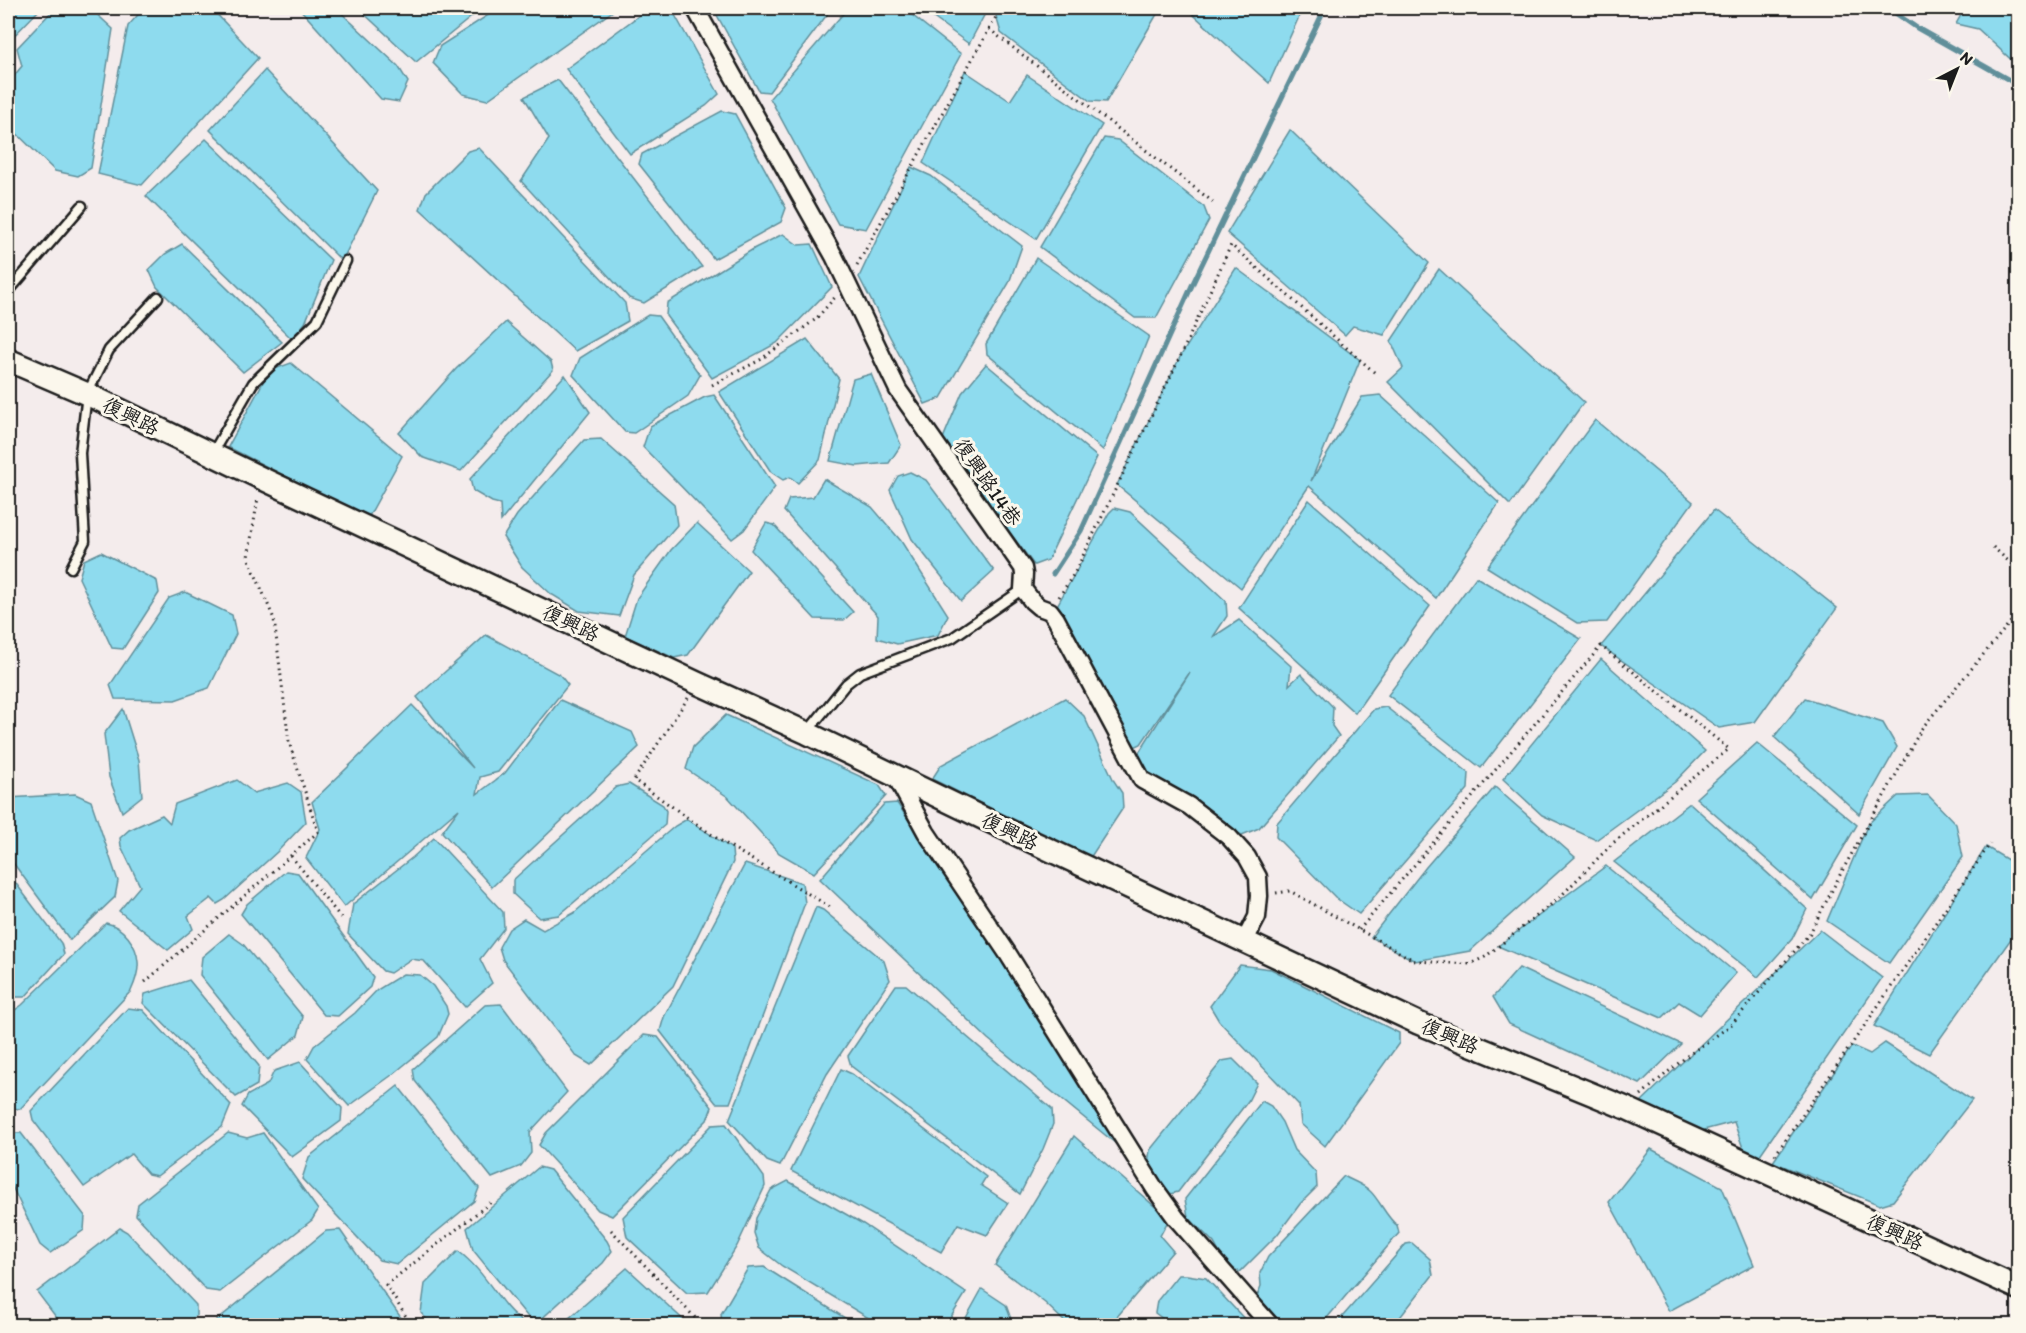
<svg xmlns="http://www.w3.org/2000/svg" width="2026" height="1333" viewBox="0 0 2026 1333" font-family="Itim,'LXGW WenKai TC',sans-serif">
	<rect width="100%" height="100%" fill="#f4ecec"/>
	<filter id="ink" filterUnits="userSpaceOnUse"><feTurbulence type="fractalNoise" baseFrequency=".0167" numOctaves="2"/><feDisplacementMap in="SourceGraphic" scale="12" xChannelSelector="R" yChannelSelector="G"/><feConvolveMatrix kernelMatrix="1 2 1 2 8 2 1 2 1" color-interpolation-filters="sRGB"/></filter>
	<g filter="url(#ink)">
		<g fill="#8edbee" stroke="#608f9a" stroke-width="1.5">
			<polygon points="8,8 41,8 8,42"/>
			<polygon points="55,8 90,8 113,29 91,168 78,176 55,171 8,125 8,83 22,66 17,48"/>
			<polygon points="144,8 211,8 258,58 142,185 98,174 128,26"/>
			<polygon points="299,8 336,8 398,66 408,82 399,102 381,99"/>
			<polygon points="358,8 480,8 481,9 416,62"/>
			<polygon points="499,8 617,8 487,100 463,94 433,63 440,46"/>
			<polygon points="654,8 671,8 719,94 706,106 630,154 566,69 648,9"/>
			<polygon points="713,8 832,8 769,92 759,91"/>
			<polygon points="848,8 903,8 961,54 866,229 838,224 770,98"/>
			<polygon points="920,8 988,8 969,44"/>
			<polygon points="1002,8 1158,8 1160,9 1106,102 1090,101 1001,33 996,16"/>
			<polygon points="1186,8 1303,8 1269,83"/>
			<polygon points="1965,8 2018,8 2018,66 1978,29 1956,24"/>
			<polygon points="265,70 377,191 342,261 210,130"/>
			<polygon points="965,71 1010,101 1027,75 1102,125 1036,239 923,163"/>
			<polygon points="558,80 702,267 644,303 629,298 521,181 549,139 524,97"/>
			<polygon points="722,111 735,114 786,208 781,222 714,259 639,164 642,154"/>
			<polygon points="1290,130 1429,263 1384,335 1353,326 1345,335 1227,233"/>
			<polygon points="1104,138 1118,140 1204,207 1209,220 1156,318 1135,318 1040,247"/>
			<polygon points="206,139 331,260 305,323 292,339 146,196"/>
			<polygon points="479,148 625,303 628,321 575,351 420,209 426,193 468,151"/>
			<polygon points="911,167 931,176 1022,246 1009,283 941,398 925,404 859,277"/>
			<polygon points="783,234 798,245 812,244 832,287 777,343 712,378 666,316 667,303 755,248"/>
			<polygon points="182,244 282,342 243,372 157,287 149,270 165,254"/>
			<polygon points="1036,258 1149,336 1103,450 987,354 986,344"/>
			<polygon points="1236,268 1360,360 1311,481 1362,397 1380,395 1499,503 1436,598 1309,486 1241,588 1117,485 1180,357"/>
			<polygon points="1439,269 1584,402 1510,505 1388,382 1403,368 1391,341"/>
			<polygon points="648,315 658,316 700,375 688,396 634,433 625,432 573,375 580,358"/>
			<polygon points="506,322 551,362 553,370 461,471 422,457 399,433 456,369"/>
			<polygon points="807,339 839,379 820,460 798,483 790,477 783,480 771,472 719,392"/>
			<polygon points="291,363 402,456 368,518 228,447 269,371"/>
			<polygon points="986,364 1097,457 1048,560 1034,565 942,441 962,393"/>
			<polygon points="871,374 901,445 889,463 857,466 830,461 853,379"/>
			<polygon points="565,375 590,412 501,521 500,504 492,502 473,491 470,479"/>
			<polygon points="714,395 775,487 744,530 732,539 643,447 650,426 705,397"/>
			<polygon points="1595,420 1693,502 1607,622 1577,623 1487,567"/>
			<polygon points="601,439 674,504 677,525 634,575 619,616 579,611 551,594 522,567 503,537 517,515 584,440"/>
			<polygon points="910,472 926,480 994,571 961,601 912,539 890,490 898,476"/>
			<polygon points="824,479 872,507 901,541 948,615 938,635 897,644 877,638 878,616 784,511 789,499 813,497"/>
			<polygon points="1309,500 1430,606 1355,713 1239,608"/>
			<polygon points="1114,508 1130,512 1226,601 1227,616 1213,637 1239,620 1291,666 1289,685 1301,674 1333,707 1332,726 1339,736 1259,828 1242,835 1225,827 1190,795 1187,798 1147,777 1136,757 1190,672 1141,744 1130,749 1054,611 1109,513"/>
			<polygon points="1714,510 1837,608 1755,722 1719,728 1601,646"/>
			<polygon points="697,523 749,571 688,655 674,658 625,636 637,598 671,550"/>
			<polygon points="766,523 774,525 853,612 844,620 815,619 751,550"/>
			<polygon points="101,552 157,581 159,593 123,649 112,648 79,578 84,560"/>
			<polygon points="1476,577 1581,639 1481,768 1388,695"/>
			<polygon points="185,592 232,615 236,634 209,688 175,700 115,699 110,685 169,598"/>
			<polygon points="486,635 560,675 568,685 498,772 480,777 477,794 505,773 560,700 632,732 639,747 492,887 442,832 459,809 344,907 306,858 320,829 312,802 412,705 473,768 417,697"/>
			<polygon points="1601,659 1705,751 1675,782 1596,840 1542,815 1503,779"/>
			<polygon points="1065,698 1084,716 1114,781 1122,793 1123,808 1090,858 932,779 941,765"/>
			<polygon points="1805,698 1883,723 1897,747 1859,814 1774,737"/>
			<polygon points="1386,707 1469,773 1468,789 1359,914 1336,898 1276,837 1277,823 1374,709"/>
			<polygon points="123,709 139,760 142,796 122,812 109,777 104,734"/>
			<polygon points="726,715 879,785 886,796 814,873 779,853 728,797 686,769 693,747"/>
			<polygon points="1757,743 1857,825 1813,900 1696,798"/>
			<polygon points="237,780 254,793 288,783 301,792 306,822 277,852 224,900 217,904 211,898 188,916 193,929 168,950 119,911 140,886 121,846 120,838 129,830 162,815 170,823 175,804"/>
			<polygon points="629,784 663,805 666,811 665,825 559,915 539,918 513,894 513,880 616,787"/>
			<polygon points="1495,787 1575,857 1470,951 1415,961 1371,937 1426,867"/>
			<polygon points="75,794 91,801 118,881 115,897 70,940 8,856 8,798"/>
			<polygon points="1928,795 1956,824 1963,857 1889,963 1827,921 1868,824 1898,796"/>
			<polygon points="897,803 1026,990 1029,1004 1040,1005 1132,1157 988,1039 820,879 884,804"/>
			<polygon points="1690,803 1807,909 1792,939 1758,977 1614,862"/>
			<polygon points="687,819 732,849 733,862 673,986 591,1065 576,1056 503,960 499,947 509,929 524,919 543,930 574,913 675,826"/>
			<polygon points="434,838 503,912 504,928 480,959 492,983 465,1007 424,961 411,959 390,973 383,971 348,934 353,904 413,857"/>
			<polygon points="1986,847 2018,866 2018,929 1929,1054 1874,1026"/>
			<polygon points="745,864 802,883 805,903 730,1103 716,1103 660,1031 664,1017"/>
			<polygon points="1606,866 1736,973 1700,1015 1679,1002 1662,1018 1498,946"/>
			<polygon points="286,871 298,873 373,977 370,987 338,1016 324,1015 241,914 247,904"/>
			<polygon points="8,873 61,943 64,954 25,997 8,997"/>
			<polygon points="816,907 823,910 884,961 890,980 827,1074 780,1166 767,1161 729,1120"/>
			<path d="M106,923C123,926 137,945 138,962C139,972 135,982 131,991L20,1109L9,1108L8,1015L22,1005Z"/>
			<polygon points="1820,930 1882,978 1755,1162 1744,1151 1734,1122 1700,1131 1641,1102"/>
			<polygon points="229,934 243,944 303,1017 298,1035 268,1060 200,975 202,957"/>
			<polygon points="1240,965 1271,969 1399,1033 1399,1043 1325,1146 1301,1124 1299,1105 1219,1021 1210,1006"/>
			<polygon points="1519,968 1681,1044 1640,1084 1509,1024 1493,997"/>
			<polygon points="403,974 420,975 433,986 446,1006 448,1014 438,1037 392,1075 349,1106 307,1059 314,1046 355,1013 377,990"/>
			<polygon points="189,980 259,1066 257,1085 236,1097 143,1003 145,994"/>
			<polygon points="896,985 906,985 1052,1109 1053,1124 1043,1149 1020,1194 851,1066 848,1056"/>
			<polygon points="501,1004 567,1092 530,1132 531,1153 521,1166 492,1178 415,1081 413,1069 485,1005"/>
			<polygon points="128,1008 143,1010 231,1105 222,1127 157,1176 148,1174 131,1154 84,1187 33,1120 31,1111"/>
			<polygon points="644,1035 658,1037 712,1107 707,1120 612,1216 598,1210 539,1145 546,1133"/>
			<polygon points="1885,1043 1972,1100 1893,1201 1880,1205 1773,1162 1852,1046 1870,1054"/>
			<polygon points="1233,1059 1257,1083 1248,1101 1178,1192 1170,1194 1148,1163 1150,1150 1222,1061"/>
			<polygon points="300,1062 342,1108 341,1121 292,1157 242,1106 248,1095 268,1084 274,1071"/>
			<polygon points="841,1069 852,1074 986,1177 981,1185 1008,1203 987,1235 958,1224 941,1252 791,1171"/>
			<polygon points="398,1086 479,1188 474,1201 397,1264 379,1260 302,1179 309,1157"/>
			<polygon points="1262,1101 1271,1106 1282,1122 1294,1150 1316,1173 1317,1187 1300,1204 1277,1235 1240,1272 1226,1265 1214,1243 1188,1217 1185,1199"/>
			<polygon points="726,1124 764,1177 765,1186 737,1246 708,1292 687,1293 627,1237 623,1217 712,1125"/>
			<polygon points="10,1133 21,1133 85,1216 84,1230 50,1253 40,1245 8,1178 8,1134"/>
			<polygon points="228,1133 247,1138 263,1133 318,1210 312,1220 220,1292 206,1290 136,1215 138,1204"/>
			<polygon points="1074,1136 1169,1219 1160,1236 1173,1251 1110,1325 1068,1325 1045,1303 995,1265"/>
			<polygon points="1651,1149 1722,1187 1754,1265 1669,1311 1609,1202"/>
			<polygon points="539,1167 550,1170 607,1241 612,1251 603,1263 537,1323 527,1316 473,1250 467,1228"/>
			<path d="M1344,1176C1352,1181 1363,1184 1370,1191C1379,1199 1388,1220 1397,1225L1399,1233L1321,1325H1283L1257,1296L1261,1286L1260,1273L1268,1257Z"/>
			<polygon points="788,1181 863,1224 966,1293 946,1325 880,1325 782,1266 759,1248 754,1233 756,1218 771,1190"/>
			<polygon points="120,1228 127,1232 196,1305 196,1316 184,1325 62,1325 37,1292"/>
			<polygon points="340,1230 406,1325 211,1325 326,1231"/>
			<polygon points="1412,1243 1430,1259 1433,1275 1394,1325 1335,1325 1406,1244"/>
			<path d="M458,1251C478,1266 490,1286 505,1305C511,1313 519,1319 525,1325H432L421,1313L425,1284Z"/>
			<polygon points="764,1267 856,1325 722,1325 721,1314 748,1268"/>
			<polygon points="627,1268 689,1325 561,1325"/>
			<polygon points="1178,1275 1187,1275 1206,1278 1250,1325 1171,1325 1155,1313 1157,1301"/>
			<polygon points="982,1289 1006,1305 1011,1319 1006,1325 962,1325"/>
		</g>
		<g fill="none" stroke-linecap="round" stroke-linejoin="round">
			<g stroke="#608f9a" stroke-width="5">
				<polyline points="1888,8 1917,28 2018,85"/>
				<polyline points="1053,574 1081,531 1194,281 1325,8"/>
			</g>
			<g stroke="#1c1c1c" stroke-width="13">
				<g id="service">
					<polyline points="8,292 82,206"/>
					<polyline points="212,454 253,383 317,321 346,261"/>
					<polyline points="71,568 85,541 80,453 87,394 109,350 158,297"/>
					<polyline points="808,731 846,684 860,673 952,638 1023,589"/>
				</g>
			</g>
			<g stroke="#1c1c1c" stroke-width="21">
				<g id="minor">
					<polyline points="695,8 834,256 898,390 1023,568 1024,574 1023,589 1032,601 1039,607 1050,611 1056,619 1142,780 1189,806 1229,837 1247,857 1258,877 1259,896 1257,917 1245,940"/>
					<polyline points="895,775 926,832 1008,954 1155,1189 1176,1218 1271,1326"/>
				</g>
			</g>
			<g stroke="#1c1c1c" stroke-width="26">
				<polyline id="tertiary" points="8,360 87,394 261,478 697,683 807,733 1022,837 1418,1023 1626,1108 2018,1288"/>
			</g>
			<g stroke="#1c1c1c" stroke-width="3" stroke-dasharray="1.5 4.5" stroke-linecap="butt">
				<polyline points="989,29 1213,202"/>
				<polyline points="857,265 1001,8"/>
				<polyline points="712,385 760,360 816,319 837,295"/>
				<polyline points="1993,547 2018,570"/>
				<polyline points="1059,597 1075,572 1180,357 1231,245 1375,373"/>
				<polyline points="688,698 634,780 718,839 830,907"/>
				<polyline points="291,856 342,919"/>
				<polyline points="1276,893 1290,891 1415,961 1470,964 1485,957 1558,899 1613,843 1729,749 1601,646 1359,930"/>
				<polyline points="145,982 318,832 289,742 274,619 248,557 258,498"/>
				<polyline points="1641,1095 1687,1056 1730,1026 1810,933 1841,873 1922,728 2018,613"/>
				<polyline points="1775,1155 1990,844"/>
				<polyline points="611,1230 703,1326"/>
				<polyline points="412,1326 386,1285 491,1202"/>
			</g>
			<use href="#service" stroke="#fbf7ec" stroke-width="8"/>
			<use href="#minor" stroke="#fbf7ec" stroke-width="16"/>
			<use href="#tertiary" stroke="#fbf7ec" stroke-width="21"/>
		</g>
	</g>
	<g text-anchor="middle" stroke-width="6" stroke-linejoin="round" paint-order="stroke">
		<g font-size="20" fill="#1c1c1c" stroke="#fbf7ec">
			<text transform="translate(131 416) rotate(26)" y="7">復興路</text>
			<text transform="translate(988 482) rotate(55)" y="7">復興路14巷</text>
			<text transform="translate(571 623) rotate(25)" y="7">復興路</text>
			<text transform="translate(1010 831) rotate(26)" y="7">復興路</text>
			<text transform="translate(1450 1036) rotate(23)" y="7">復興路</text>
			<text transform="translate(1895 1232) rotate(24)" y="7">復興路</text>
		</g>
	</g>
	<rect width="2026" height="1333" fill="none" stroke="#fbf7ec" stroke-width="30"/>
	<rect x="15" y="15" width="1996" height="1303" fill="none" stroke="#1c1c1c" stroke-width="2" filter="url(#ink)"/>
	<g transform="translate(1957 69) rotate(42)" stroke="#fbf7ec" stroke-width="4.5" paint-order="stroke">
	<path d="M0-4.5L10 22L0 15L-10 22Z" fill="#1c1c1c"/>
	<text y="-9" font-size="16" font-weight="bold" text-anchor="middle" fill="#1c1c1c">N</text>
	</g>
</svg>
